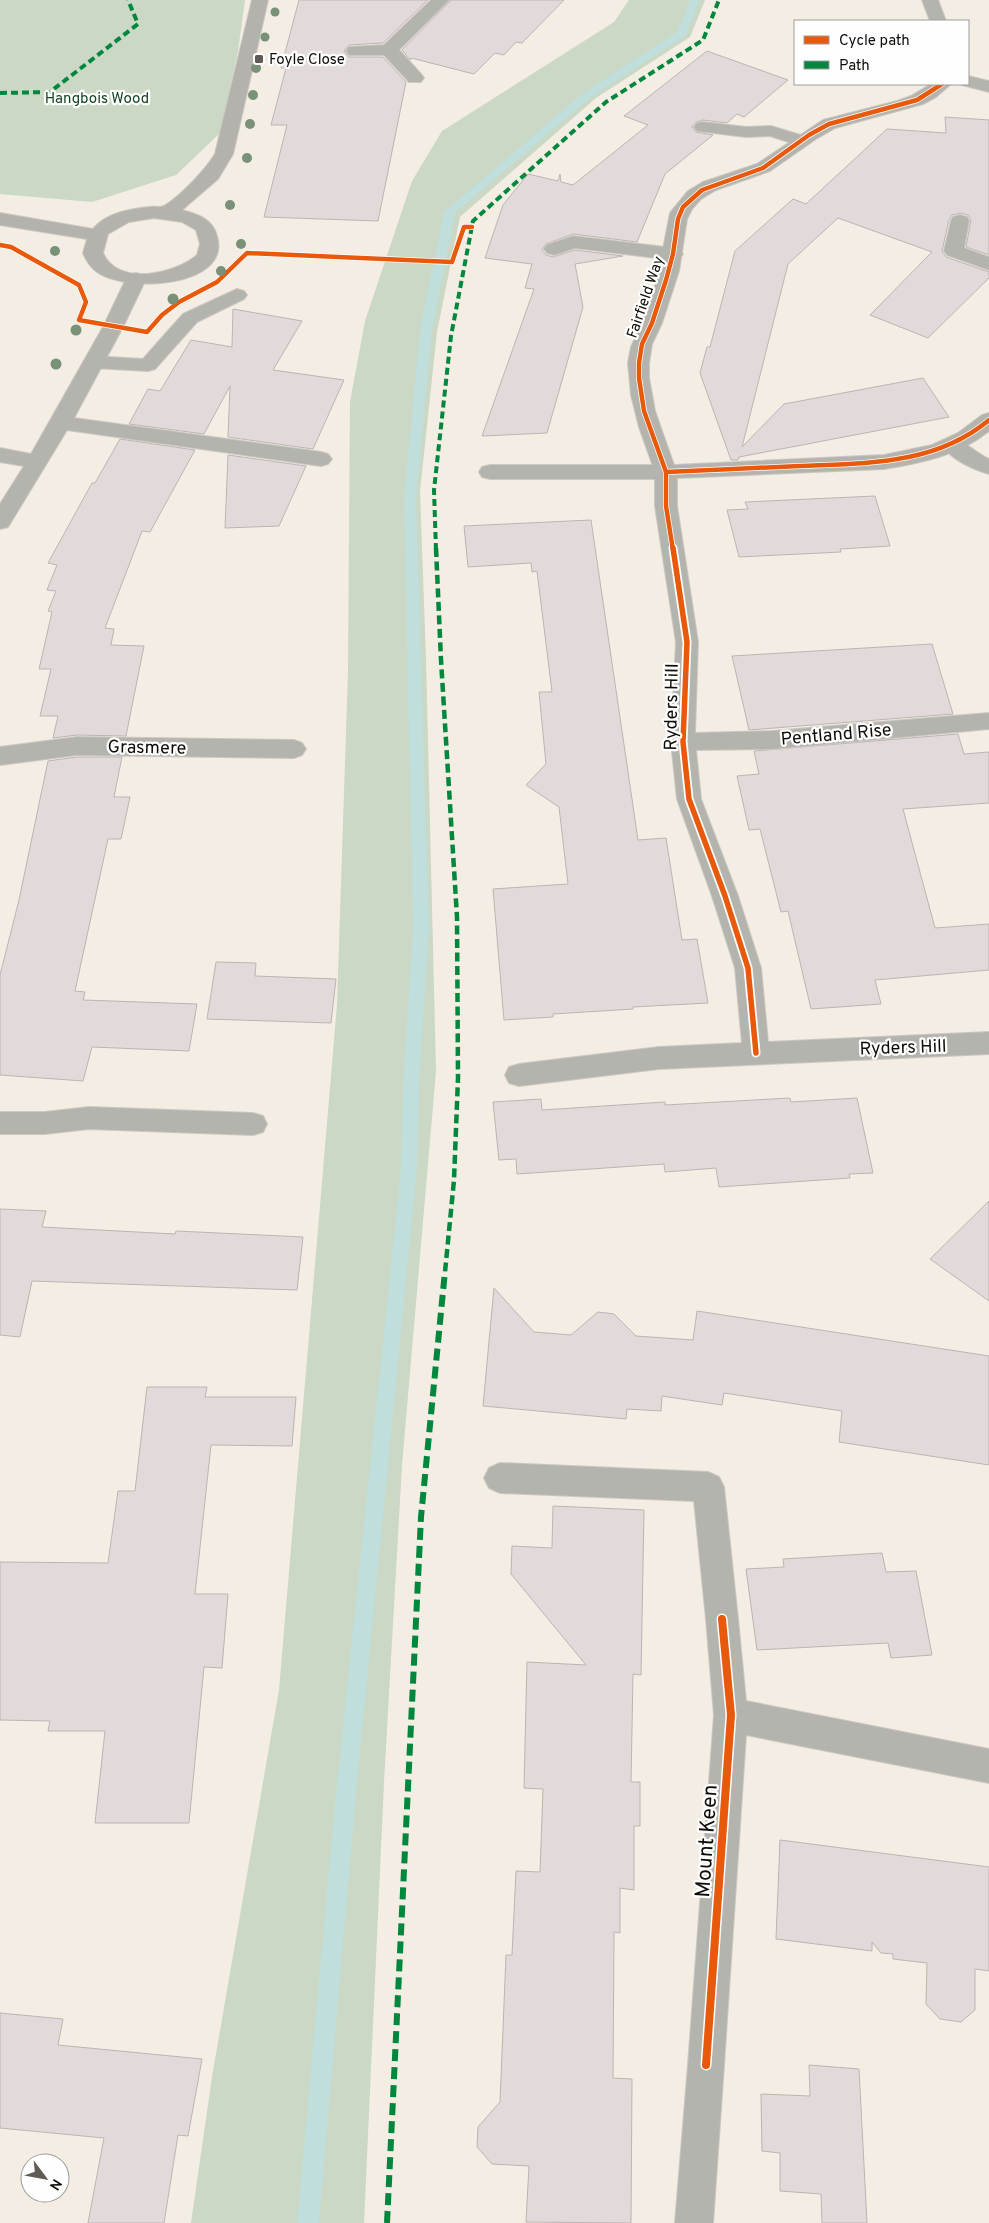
<svg xmlns="http://www.w3.org/2000/svg" width="989" height="2223" viewBox="0 0 989 2223" font-family="Overpass,sans-serif">
	<rect width="100%" height="100%" fill="#f3ede3"/>
	<g fill="#cad8c5">
		<polygon points="0,0 245,0 238,51 221,132 176,175 92,202 0,194"/>
		<polygon points="629,0 705,0 690,37 596,98 460,217 437,332 420,491 426,659 436,1071 402,1465 384,1782 364,2223 191,2223 212,2077 279,1690 337,1005 348,672 350,402 365,321 412,181 442,131 614,22"/>
	</g>
	<g fill="none" stroke-linecap="round" stroke-linejoin="round">
		<polygon fill="#c0dedb" fill-rule="evenodd" points="690,0 700,0 685,36 591,97 455,213 432,330 416,499 429,927 419,1085 417,1168 356,1793 319,2223 297,2223 336,1793 401,1168 403,1085 413,927 404,499 420,330 444,212 583,93 677,32"/>
	</g>
	<g fill="#e2dada" stroke="#bab5b3">
		<polygon points="299,0 428,0 383,43 349,45 344,51 349,57 383,57 406,82 378,221 264,217 287,125 271,125 286,68 281,68"/>
		<polygon points="451,0 564,0 522,43 516,42 504,55 495,53 474,74 411,58 410,60 402,50"/>
		<polygon points="707,51 788,80 744,117 737,114 727,123 703,120 696,122 692,127 696,132 713,135 665,174 637,242 573,234 546,244 542,250 546,255 553,257 575,250 623,256 575,264 583,307 547,433 482,436 534,289 525,288 532,264 485,258 503,205 528,174 558,181 560,174 561,182 573,185 648,125 624,116"/>
		<polygon points="945,117 989,120 989,255 966,247 971,220 968,215 961,213 952,215 949,220 942,251 946,257 989,272 989,278 928,338 870,315 932,252 838,218 788,264 742,447 784,404 923,378 949,417 739,457 738,460 731,460 700,373 707,347 710,347 735,251 793,199 806,204 887,129 946,133"/>
		<polygon points="233,309 302,321 273,370 344,380 313,449 228,437 230,386 204,434 129,424 148,389 160,391 191,340 232,347"/>
		<polygon points="120,439 195,450 150,532 142,531 105,628 114,629 111,645 144,646 126,736 77,735 53,738 58,716 40,716 51,669 39,669 52,612 48,611 56,591 47,590 57,565 48,563 92,483 95,483"/>
		<polygon points="228,455 306,466 279,526 225,528"/>
		<polygon points="875,496 890,546 840,549 841,552 739,557 727,510 748,509 745,502"/>
		<polygon points="591,520 638,840 666,838 682,940 697,939 708,1003 633,1007 633,1009 553,1014 553,1017 504,1020 493,889 568,884 559,807 526,785 546,764 539,692 552,692 537,571 532,572 531,563 468,567 464,526"/>
		<polygon points="932,644 953,714 749,730 732,656"/>
		<polygon points="958,734 964,754 989,752 989,803 903,809 935,928 989,924 989,970 875,980 881,1004 811,1009 788,911 781,912 760,829 749,830 737,776 759,774 754,751"/>
		<polygon points="77,757 122,757 114,797 130,797 121,839 108,839 75,991 85,992 83,1000 197,1004 189,1051 92,1047 83,1081 0,1075 0,975 19,900 48,761"/>
		<polygon points="216,962 256,963 255,976 336,979 331,1023 207,1019"/>
		<polygon points="790,1098 791,1102 857,1098 873,1173 849,1174 850,1178 719,1187 716,1168 665,1172 664,1164 517,1174 516,1159 499,1160 493,1102 541,1099 542,1110 665,1102 665,1105"/>
		<polygon points="989,1201 989,1301 930,1259"/>
		<polygon points="0,1209 46,1211 42,1227 175,1234 176,1231 303,1237 297,1290 32,1281 20,1337 0,1335"/>
		<polygon points="494,1288 534,1332 571,1335 598,1312 614,1314 636,1336 693,1340 697,1311 989,1356 989,1465 839,1442 842,1411 724,1393 722,1405 662,1396 661,1411 627,1409 626,1419 483,1406"/>
		<polygon points="147,1387 207,1387 205,1397 296,1397 292,1446 211,1445 195,1594 228,1594 222,1668 204,1667 189,1823 95,1823 105,1731 48,1731 50,1721 0,1720 0,1562 108,1563 118,1491 135,1491"/>
		<polygon points="553,1506 644,1510 641,1675 633,1674 631,1782 640,1782 640,1826 634,1826 634,1890 620,1888 620,1933 614,1932 613,2078 632,2079 631,2223 526,2222 529,2166 492,2164 477,2147 478,2127 500,2102 506,1955 512,1955 516,1871 540,1872 543,1789 524,1788 527,1662 586,1665 511,1574 512,1546 552,1548"/>
		<polygon points="882,1553 886,1572 916,1571 932,1655 891,1658 888,1643 757,1650 746,1569 784,1567 783,1559"/>
		<polygon points="780,1840 989,1867 989,1971 975,1969 975,2010 961,2022 940,2019 926,2004 927,1963 893,1959 893,1954 881,1953 872,1942 872,1951 776,1939"/>
		<polygon points="0,2013 63,2019 58,2045 202,2059 188,2136 178,2135 164,2223 88,2223 104,2138 0,2128"/>
		<polygon points="809,2065 859,2069 867,2223 822,2223 821,2194 780,2191 780,2153 762,2151 761,2094 810,2096"/>
	</g>
	<g fill="none" stroke-linecap="round" stroke-linejoin="round">
		<g stroke="#cdc8c1" stroke-width="2">
			<g id="lane">
				<polygon points="703,122 746,127 771,126 807,137 810,141 807,145 801,146 770,136 746,137 697,131 694,127 697,123"/>
				<polygon points="960,215 967,217 969,221 964,248 989,257 989,270 947,255 944,251 951,221 953,217"/>
				<polygon points="573,236 673,248 680,250 683,254 680,258 673,260 575,248 554,255 547,253 544,249 547,245"/>
				<polygon points="237,289 244,291 247,295 244,299 197,322 155,369 148,371 93,368 86,366 83,362 86,358 93,356 143,359 183,314"/>
				<path d="M953,438C966,442 976,453 989,459V474C972,469 952,460 942,445L946,440Z"/>
				<polygon points="490,465 666,465 674,467 677,472 674,477 666,479 490,479 482,477 479,472 482,467"/>
				<polygon points="659,1047 669,1050 672,1058 669,1066 659,1069 519,1086 509,1083 505,1075 509,1067 519,1064"/>
				<polygon points="500,1463 708,1472 719,1477 724,1487 738,1619 733,1630 722,1635 711,1630 706,1619 694,1501 500,1493 489,1488 484,1478 489,1468"/>
				<polygon points="706,2047 719,2052 724,2065 713,2223 675,2223 688,2065 693,2052"/>
			</g>
		</g>
		<g stroke="#cdc8c1" stroke-width="2">
			<g id="street">
				<polygon points="431,0 449,0 399,50 421,74 424,78 421,82 409,82 384,55 349,55 346,51 349,47 384,45"/>
				<polygon points="922,0 938,0 946,21 930,21"/>
				<polygon points="968,76 989,81 989,92 962,85 968,84"/>
				<path d="M931,84H951L936,97L923,104L835,128L816,139L770,171L716,190L701,199L692,209L687,219L679,271L662,323L652,344L649,363V378L655,411L674,465L884,455L932,445L958,433L982,415L989,413V431C960,455 921,463 884,469L677,478V506L698,642L695,733L772,731L989,713V729L772,749L696,750L701,799L738,896L761,968L768,1042L989,1032V1054L659,1069L649,1066L646,1058L649,1050L659,1047L742,1043L735,968L712,896L677,799L671,742L676,642L655,506V472L639,427L631,395L628,363L631,347L642,323L657,280L670,213L688,191L703,182L757,164L823,120L897,101L911,96Z"/>
				<polygon points="136,273 143,275 146,279 123,327 74,418 321,452 328,454 332,459 328,464 321,466 67,430 8,527 0,529 0,504 24,466 0,462 0,448 31,454 103,327 126,279 129,275"/>
				<polygon points="77,737 294,740 302,743 306,749 302,755 294,758 77,755 0,765 0,747"/>
				<polygon points="89,1107 253,1113 263,1116 267,1124 263,1132 253,1135 89,1129 45,1134 0,1134 0,1112 45,1112"/>
				<polygon points="722,1603 733,1608 738,1619 746,1701 989,1749 989,1783 746,1735 724,2065 719,2078 706,2083 693,2078 688,2065 714,1715 706,1619 711,1608"/>
			</g>
		</g>
		<g stroke="#cdc8c1" stroke-width="2">
			<path id="secondary" d="M252,0H268L233,154L218,179L182,210C197,214 213,219 217,236C232,288 125,293 97,272C90,267 86,260 83,253L87,239L0,225V213L93,229C106,213 130,209 149,207C154,206 160,208 164,206C181,196 205,170 215,154ZM154,218L182,222L196,230L200,244L197,255C175,274 118,287 103,253L108,234L129,222Z"/>
		</g>
		<use href="#lane" fill="#b4b4af" fill-rule="evenodd"/>
		<use href="#street" fill="#b4b4af" fill-rule="evenodd"/>
		<use href="#secondary" fill="#b3b2ad" fill-rule="evenodd"/>
		<g stroke="#00873e" stroke-width="4" stroke-dasharray="7 4" stroke-linecap="butt">
			<polyline points="0,93 50,92 138,24 128,0"/>
			<polyline points="436,550 434,490 451,336 473,221 606,102 703,40 719,0"/>
		</g>
		<polyline stroke="#00873e" stroke-width="4.5" stroke-dasharray="9 4.5" stroke-linecap="butt" points="436,548 441,660 457,917 458,1078 454,1180 445,1272"/>
		<polyline stroke="#00873e" stroke-width="6" stroke-dasharray="12 6" stroke-linecap="butt" points="387,2223 421,1517 445,1271"/>
		<g stroke="#fefefe" stroke-width="6">
			<g id="cycleway-far2">
				<path d="M942,84L917,100L829,124L809,135L763,168L702,190L683,207L678,219L673,254L666,280L652,323L642,344L639,363V378L644,411L666,472C711,470 755,468 800,466C867,463 935,465 989,420"/>
				<polyline points="0,245 11,247 79,285 86,302 79,320 147,332 162,315 179,302 217,282 247,253 452,262 464,227 472,227"/>
				<polyline points="666,472 666,506 673,550"/>
			</g>
		</g>
		<g stroke="#fefefe" stroke-width="9">
			<polyline id="cycleway-far1" points="673,548 687,642 683,742 689,799 725,896 748,968 756,1053"/>
		</g>
		<g stroke="#fefefe" stroke-width="11">
			<polyline id="cycleway" points="706,2065 731,1715 722,1619"/>
		</g>
		<use href="#cycleway-far2" stroke="#e8590c" stroke-width="4.5"/>
		<use href="#cycleway-far1" stroke="#e8590c" stroke-width="5.5"/>
		<use href="#cycleway" stroke="#e8590c" stroke-width="8"/>
	</g>
	<g fill="#799179">
		<circle cx="275" cy="12" r="4.5"/>
		<circle cx="265" cy="37" r="4.5"/>
		<circle cx="256" cy="68" r="5"/>
		<circle cx="253" cy="95" r="5"/>
		<circle cx="250" cy="124" r="5"/>
		<circle cx="247" cy="158" r="5"/>
		<circle cx="230" cy="205" r="5"/>
		<circle cx="241" cy="244" r="5"/>
		<circle cx="55" cy="251" r="5"/>
		<circle cx="221" cy="271" r="5"/>
		<circle cx="173" cy="299" r="5.5"/>
		<circle cx="76" cy="330" r="5.5"/>
		<circle cx="56" cy="364" r="5.5"/>
	</g>
	<rect fill="#5f5b54" stroke="#fefefe" stroke-width="2" x="254" y="54" width="10" height="10" rx="2.5"/>
	<g text-anchor="middle" stroke-width="4.5" stroke-linejoin="round" paint-order="stroke">
		<g font-size="15" fill="#0f0c07" stroke="#fefefe" text-anchor="start">
			<text x="269" y="64">Foyle Close</text>
		</g>
		<g font-size="15" fill="#164523" stroke="#fefefe">
			<text x="97" y="103">Hangbois Wood</text>
		</g>
		<g font-size="15" fill="#0f0c07" stroke="#fefefe">
			<text transform="translate(645 297) rotate(-71)" y="5">Fairfield Way</text>
		</g>
		<g font-size="18" fill="#0f0c07" stroke="#fefefe">
			<text transform="translate(671 707) rotate(-89)" y="6">Ryders Hill</text>
			<text transform="translate(836 734) rotate(-5)" y="6">Pentland Rise</text>
			<text transform="translate(147 747) rotate(1)" y="6">Grasmere</text>
			<text transform="translate(903 1047) rotate(-2)" y="6">Ryders Hill</text>
		</g>
		<g font-size="21" fill="#0f0c07" stroke="#fefefe">
			<text transform="translate(706 1841) rotate(-86)" y="7">Mount Keen</text>
		</g>
	</g>
	<rect x="794" y="20" width="175" height="65" fill="#fefefe" stroke="#9e9d9b"/>
	<rect x="804" y="36" width="25" height="8" fill="#e8590c" stroke="#9e9d9b"/>
	<text x="839" y="45" font-size="15" fill="#0f0c07">Cycle path</text>
	<rect x="804" y="61" width="25" height="8" fill="#00873e" stroke="#9e9d9b"/>
	<text x="839" y="70" font-size="15" fill="#0f0c07">Path</text>
	<g transform="translate(45 2178) rotate(122)"><circle r="24" fill="#fefefe" stroke="#9e9d9b"/>
	<path d="M0-4L9 19L0 12L-9 19Z" fill="#5f5b54"/>
	<text y="-8" font-size="14" font-weight="bold" text-anchor="middle" fill="#0f0c07">N</text>
	</g>
</svg>
